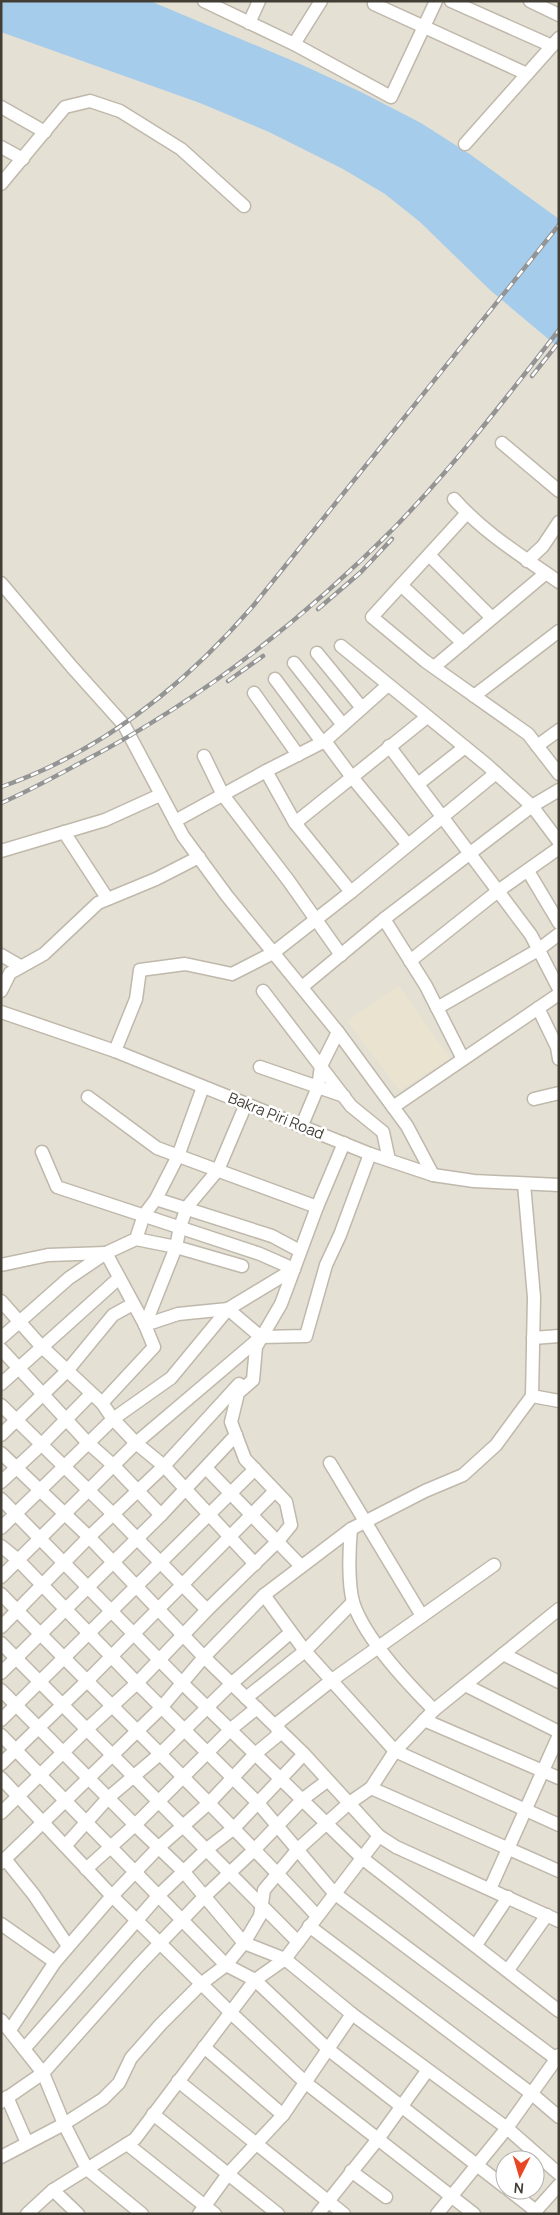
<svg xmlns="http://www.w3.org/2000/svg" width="560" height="2215" viewBox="0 0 560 2215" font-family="Manrope,sans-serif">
	<rect width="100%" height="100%" fill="#f1eee5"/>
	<path fill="#e4e0d3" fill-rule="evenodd" d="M1,1H559V2214H1ZM505,2160H535V2190H505Z"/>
	<polygon fill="#e9e3d0" points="399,986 450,1058 400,1091 347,1021"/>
	<polygon fill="#a5ccea" points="1,1 150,1 298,63 363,93 421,123 471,155 559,219 559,348 490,290 420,222 385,194 343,169 269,132 200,103 1,32"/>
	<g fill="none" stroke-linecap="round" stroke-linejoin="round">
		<g stroke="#bfb8ab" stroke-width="15">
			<g id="minor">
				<polyline points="204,1 294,44 391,97 436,1"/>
				<polyline points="451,1 552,46"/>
				<polyline points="530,1 559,15"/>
				<polyline points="374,4 527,74"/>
				<polyline points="249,23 259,1"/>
				<polyline points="294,44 321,1"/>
				<polyline points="1,107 45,132"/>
				<polyline points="465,144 559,38"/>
				<polyline points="1,147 23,159"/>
				<polyline points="1,184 65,107 90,101 120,111 181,149 244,206"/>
				<polyline points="502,443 559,491"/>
				<path d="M454,499C484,533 522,556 559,582"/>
				<polyline points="467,513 372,617 425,661 528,734 559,774"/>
				<polyline points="429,555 492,618"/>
				<polyline points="527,561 543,546 559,522"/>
				<polyline points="1,583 72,667 124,725 183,836 227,896 338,1032 407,1126 433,1175"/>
				<polyline points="401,585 463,643"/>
				<polyline points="341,646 487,765 532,806 559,842"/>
				<polyline points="317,653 362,708"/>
				<polyline points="294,663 343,725"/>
				<polyline points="434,667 546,573"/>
				<polyline points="275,679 322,742"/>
				<polyline points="254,693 298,755"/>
				<polyline points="474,696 559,631"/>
				<polyline points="325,741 388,685"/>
				<polyline points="389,746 531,935 559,989"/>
				<polyline points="537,746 559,730"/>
				<polyline points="204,756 223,795 288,880 341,955"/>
				<polyline points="266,771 325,741 351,776 408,845"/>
				<polyline points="418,784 465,747"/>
				<polyline points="175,821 266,771 295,823 427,717"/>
				<polyline points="295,823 351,892 496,773"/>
				<polyline points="64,832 107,898"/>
				<polyline points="1,851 105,820 160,795"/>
				<polyline points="528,871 559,923"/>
				<polyline points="384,919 532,806 559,790"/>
				<polyline points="1,955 20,966"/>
				<polyline points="410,961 498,891 559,848"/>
				<polyline points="302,987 384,919 426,986 463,1059"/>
				<polyline points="1,991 10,973 44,954 98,903 156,879 199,857"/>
				<polyline points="263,991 351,1106 383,1132 389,1160"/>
				<polyline points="437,1008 538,950 559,934"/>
				<polyline points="538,1008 557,1047 559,1059"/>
				<polyline points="1,1012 115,1051 370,1154 433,1175 474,1181 559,1185"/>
				<polyline points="115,1051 136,999 140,970 185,964 232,974 273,953 351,892"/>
				<polyline points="260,1067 344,1096"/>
				<polyline points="88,1097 157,1148 317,1207"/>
				<polyline points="534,1099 559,1093"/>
				<polyline points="393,1107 559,994"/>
				<polyline points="302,1125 318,1087 321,1066 338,1032"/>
				<polyline points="42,1152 57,1187 260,1254 294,1269"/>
				<polyline points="524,1184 534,1297 532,1396 559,1401"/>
				<polyline points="156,1199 272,1236 300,1251"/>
				<polyline points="136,1239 176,1247 242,1266"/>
				<polyline points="1,1265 48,1255 106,1253"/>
				<polyline points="1,1301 41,1346 102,1403 113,1419 136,1443 164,1466 255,1564"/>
				<polyline points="145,1325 176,1247 180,1227 187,1207 218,1170 246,1104"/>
				<polyline points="145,1325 178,1314 228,1309 261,1337"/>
				<polyline points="1,1338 69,1278 106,1253"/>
				<polyline points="533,1338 559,1336"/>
				<polyline points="1,1349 87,1442 113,1465 161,1515"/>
				<polyline points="1,1384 119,1278"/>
				<polyline points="102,1403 154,1347 145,1325 106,1253 136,1239 144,1215 156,1199 178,1156 203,1087"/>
				<polyline points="1,1405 113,1514 207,1610"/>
				<polyline points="1,1435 67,1371 113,1315 133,1304"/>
				<polyline points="1,1453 89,1537 204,1657 304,1754 379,1836 396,1847 559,1921"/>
				<polyline points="330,1463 422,1616"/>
				<polyline points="206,1468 301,1566"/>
				<polyline points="1,1482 42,1444 91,1394"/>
				<polyline points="1,1499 182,1683 362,1858 559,2011"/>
				<polyline points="1,1528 113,1419 171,1378 228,1309 294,1269"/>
				<path d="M351,1529C349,1550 348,1583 353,1602C364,1637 408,1684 434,1710L559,1609"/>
				<polyline points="1,1546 17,1559 137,1683 258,1803 334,1893 559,2061"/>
				<polyline points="1,1577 136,1443 261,1337 306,1336 326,1265 340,1235 370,1154"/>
				<path d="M1,1594C106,1702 215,1805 317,1916"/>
				<polyline points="264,1595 305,1651 395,1751 559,1825"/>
				<polyline points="1,1627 89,1537 164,1466 239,1384"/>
				<polyline points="1,1643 298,1942"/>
				<polyline points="503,1654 559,1682"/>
				<polyline points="1,1673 161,1515 236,1435"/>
				<polyline points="465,1685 559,1732"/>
				<polyline points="1,1690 135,1825 183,1871 244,1943 285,1959 352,2014 507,2128 559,2174"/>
				<polyline points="246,1698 305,1651 353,1602"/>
				<polyline points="1,1720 255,1469"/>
				<polyline points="424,1720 559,1778"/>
				<polyline points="1,1735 226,1965 255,1980 329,2050 505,2187"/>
				<polyline points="1,1764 87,1681 275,1491"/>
				<polyline points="1,1778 112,1896 230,2012 306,2083 474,2214"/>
				<polyline points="371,1788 559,1871"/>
				<polyline points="1,1813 87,1729 137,1683 207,1610 278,1541 291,1525 286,1502 245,1459 231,1422 238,1393 253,1380 256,1347 281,1304 317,1207 344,1143"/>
				<polyline points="65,1846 108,1798 160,1754 231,1684 290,1633"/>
				<polyline points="5,1859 34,1895 68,1946"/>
				<polyline points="1,1863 161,1708 204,1657 264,1595 351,1529 425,1491 463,1475 496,1445 532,1396"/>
				<polyline points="86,1869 135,1825 231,1729 257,1708"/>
				<polyline points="490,1889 559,1735"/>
				<polyline points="1,1924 55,1962"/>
				<polyline points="309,1926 532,2094 559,2117"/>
				<polyline points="476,1945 508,1897"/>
				<polyline points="508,1970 547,1915"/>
				<polyline points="1,2020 43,2073 64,2124 87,2169 142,2214"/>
				<polyline points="10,2030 55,1962 112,1896 159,1847 209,1803 255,1754 277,1736 279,1722 332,1680 494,1565"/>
				<polyline points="204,2047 283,2115"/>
				<polyline points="24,2049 159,1895 207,1849 234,1828 304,1754"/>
				<polyline points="178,2081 344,2214"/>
				<polyline points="7,2097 27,2143"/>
				<polyline points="1,2102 43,2073 138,1966 205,1896 254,1850 303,1799 327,1781"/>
				<polyline points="153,2114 278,2214"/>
				<polyline points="127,2144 215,2214"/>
				<polyline points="1,2157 64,2124 103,2099 119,2083 131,2058 161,2024 201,1984 226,1965 244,1943 260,1916 264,1890 298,1849 348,1804 371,1788 395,1751 434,1710"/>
				<polyline points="351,2171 386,2197"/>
				<polyline points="53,2190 135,2139 255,1980 285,1959 379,1836"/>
				<polyline points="509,2190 536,2211 537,2214"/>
				<polyline points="27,2214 53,2190 78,2214"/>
				<polyline points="199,2214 228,2174 283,2115 352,2014"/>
				<polyline points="318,2214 378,2139 427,2071"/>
				<polyline points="437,2214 507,2128 559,2055"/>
				<polyline points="533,2214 559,2185"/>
			</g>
		</g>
		<use href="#minor" stroke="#fff" stroke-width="12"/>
		<g stroke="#949494" stroke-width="4.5">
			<g id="rail">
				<polyline points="532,376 559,342"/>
				<polyline points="318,609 361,572 392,539"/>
				<polyline points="228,681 263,656"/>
				<path d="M1,787C101,752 184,686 253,606L559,225"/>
				<path d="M1,803C29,791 56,776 82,762C200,701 301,622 395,527C454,466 507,397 559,330"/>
			</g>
		</g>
		<use href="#rail" stroke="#fff" stroke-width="2.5" stroke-dasharray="8" stroke-linecap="butt"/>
	</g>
	<g text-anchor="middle" stroke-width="5" stroke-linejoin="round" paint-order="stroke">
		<g font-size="15" fill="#433e35" stroke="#fff">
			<text transform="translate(276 1116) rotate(22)" y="5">Bakra Piri Road</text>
		</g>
	</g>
	<rect width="560" height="2215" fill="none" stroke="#433e35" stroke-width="5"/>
	<g transform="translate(520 2175) rotate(185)"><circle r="24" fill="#ffffff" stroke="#b4b2ae"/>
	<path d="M0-4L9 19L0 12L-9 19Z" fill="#e94624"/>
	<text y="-8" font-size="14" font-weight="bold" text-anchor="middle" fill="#433e35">N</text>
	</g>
</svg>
